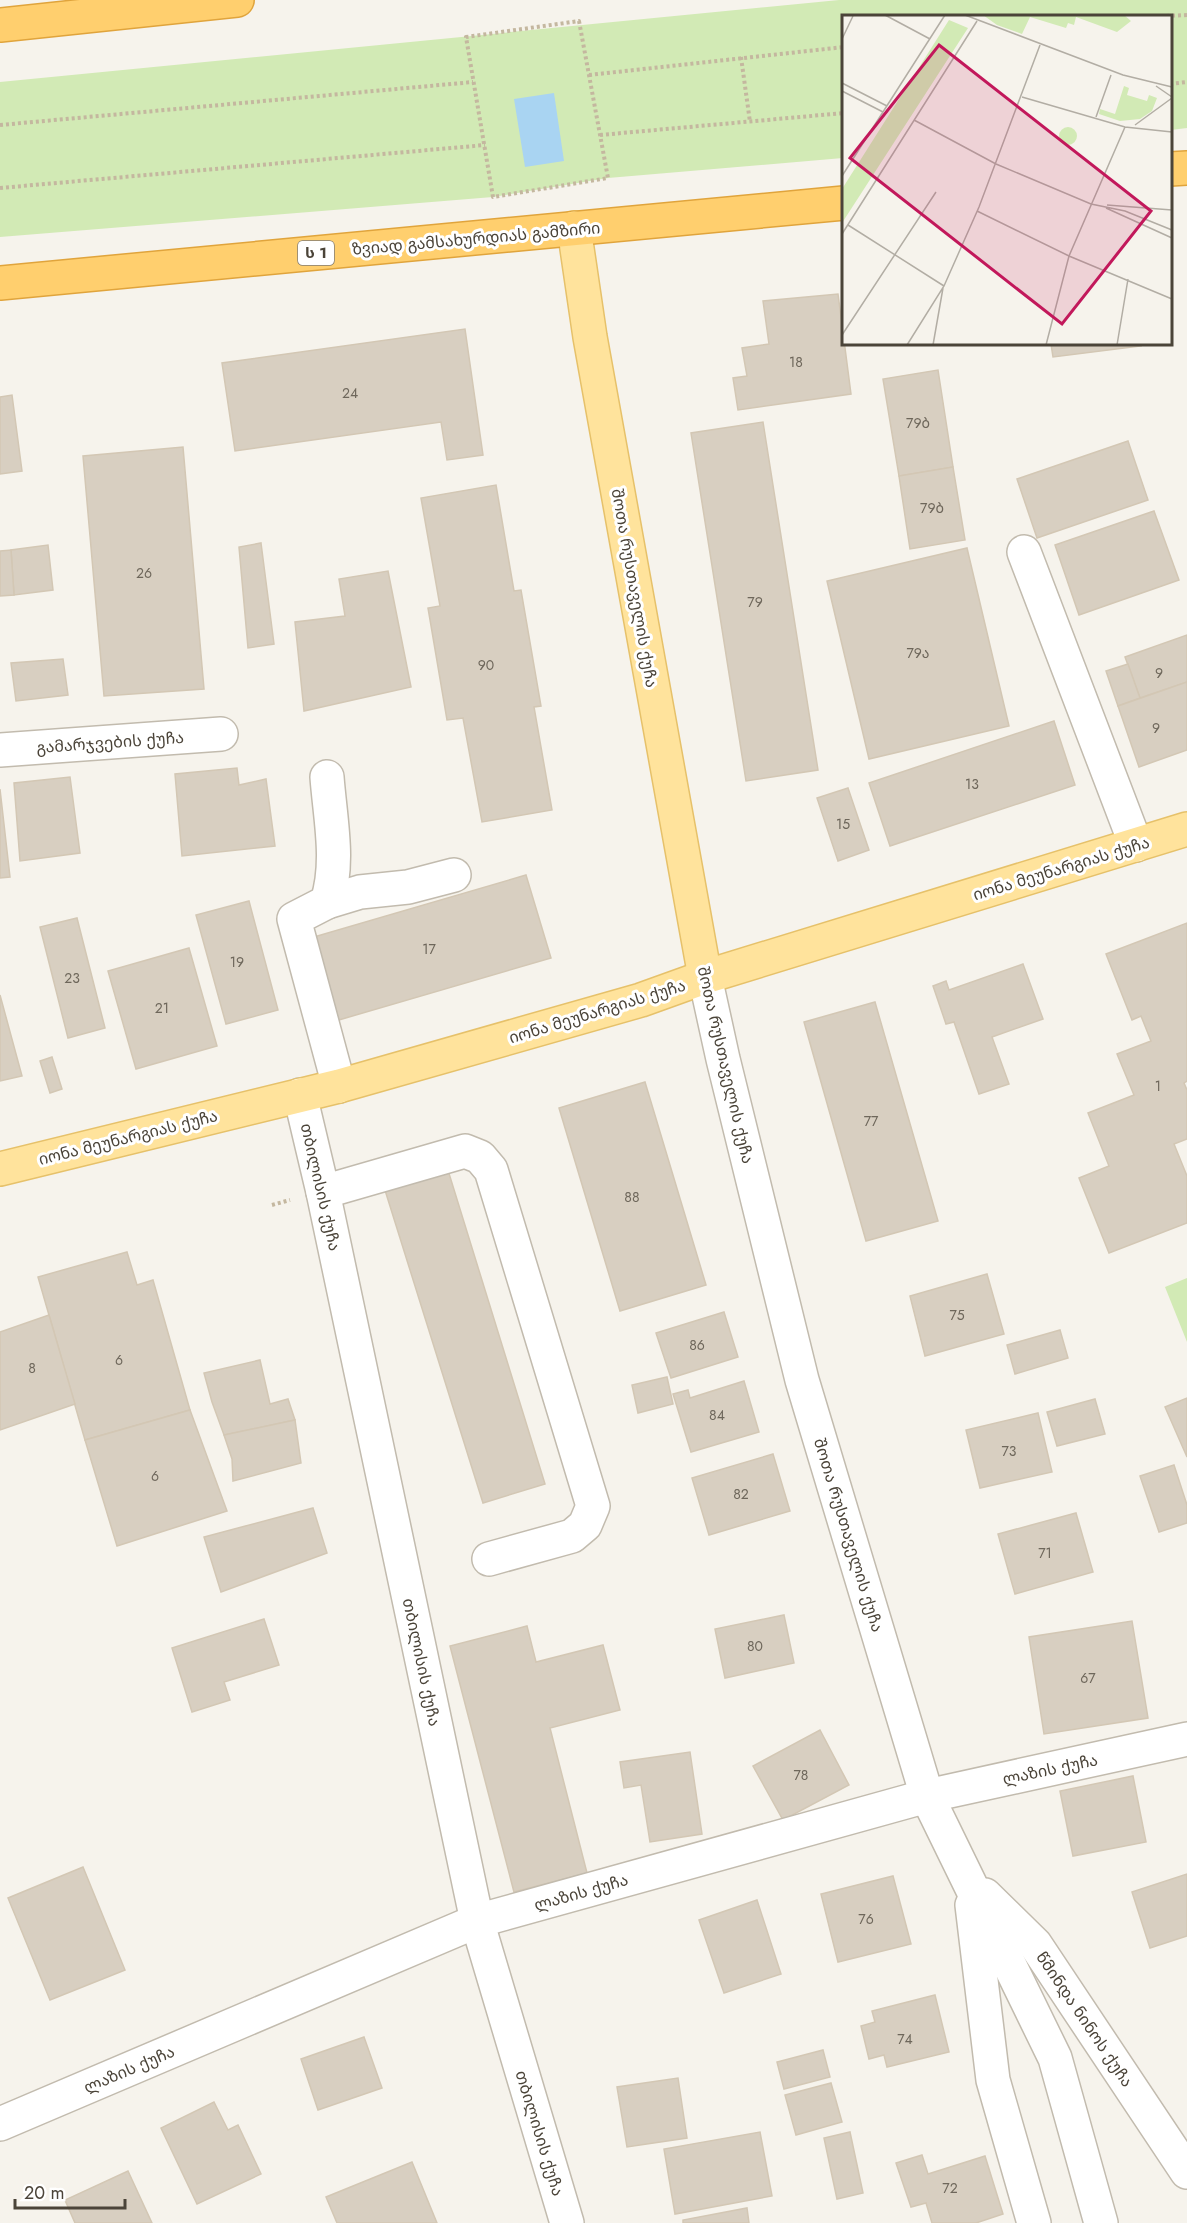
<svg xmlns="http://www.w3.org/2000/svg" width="1187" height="2223" viewBox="0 0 1187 2223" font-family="Jost,'Noto Sans Georgian',sans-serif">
	<rect width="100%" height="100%" fill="#f6f3ec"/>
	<g fill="#d2eab5">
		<polygon points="839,0 1187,0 1187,128 1171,130 1170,16 844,16 843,158 608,178 493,197 0,237 0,82"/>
		<polygon points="1187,1278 1187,1342 1165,1287"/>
	</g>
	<polygon fill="#a9d4f2" points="554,93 564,161 525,167 514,99"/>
	<g fill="#d8cfc1" stroke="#d3c7b4" stroke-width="1.5">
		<polygon points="838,294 851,394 738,410 733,378 747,376 742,348 769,344 763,301"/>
		<polygon points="465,329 483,455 447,460 441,422 235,451 222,363"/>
		<polygon points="1051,344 1140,344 1141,346 1053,357"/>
		<polygon points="938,370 953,467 899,476 883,379"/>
		<polygon points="12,395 22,471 0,474 0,397"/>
		<polygon points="763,422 818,770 746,781 691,433"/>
		<polygon points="1128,441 1148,500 1037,538 1017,479"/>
		<polygon points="183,447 204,689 104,696 83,456"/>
		<polygon points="953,467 965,540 910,549 899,476"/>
		<polygon points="496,485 514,591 521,590 541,706 534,707 552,810 482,822 463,718 447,720 428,608 440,606 421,498"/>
		<polygon points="1154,511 1179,580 1079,615 1055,545"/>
		<polygon points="261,543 274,644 248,648 239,547"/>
		<polygon points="48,545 53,590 14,595 11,550"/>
		<polygon points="967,548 1009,726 869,759 827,581"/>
		<polygon points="11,550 14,595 0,596 0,551"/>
		<polygon points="388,571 411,687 304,711 295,622 345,616 339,579"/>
		<polygon points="1187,635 1187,682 1140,698 1125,657"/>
		<polygon points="63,659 68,695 16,701 11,663"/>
		<polygon points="1128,664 1140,698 1118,706 1106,671"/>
		<polygon points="1187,682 1187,750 1139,767 1118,706"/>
		<polygon points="1054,721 1075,785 890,846 869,783"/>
		<polygon points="237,768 239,785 266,779 275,846 182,856 175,774"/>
		<polygon points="70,777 80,853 20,861 14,783"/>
		<polygon points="848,788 869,850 838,861 817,798"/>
		<polygon points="0,789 10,877 0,878"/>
		<polygon points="526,875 551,958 332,1022 307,939"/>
		<polygon points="249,901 278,1010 226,1024 196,915"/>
		<polygon points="77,918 105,1028 68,1038 40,927"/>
		<polygon points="1187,923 1187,1081 1184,1083 1187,1090 1187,1139 1174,1144 1187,1176 1187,1223 1109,1253 1079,1178 1109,1166 1088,1113 1134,1095 1117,1054 1151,1041 1141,1016 1132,1020 1106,954"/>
		<polygon points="189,948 217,1046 136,1069 108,971"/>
		<polygon points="1023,964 1043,1019 992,1037 1009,1084 979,1094 954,1022 946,1024 933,986 946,981 949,990"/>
		<polygon points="0,995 22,1076 0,1081"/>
		<polygon points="875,1002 938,1221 866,1241 804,1022"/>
		<polygon points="52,1057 62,1089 50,1093 40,1061"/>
		<polygon points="645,1082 706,1285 620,1311 559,1108"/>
		<polygon points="447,1167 545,1484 483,1503 384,1187"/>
		<polygon points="127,1252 137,1285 153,1280 190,1410 85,1440 38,1277"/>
		<polygon points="987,1274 1004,1334 925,1356 910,1296"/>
		<polygon points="724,1312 738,1357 671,1378 656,1333"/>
		<polygon points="49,1315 75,1404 0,1430 0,1332"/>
		<polygon points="1060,1330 1068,1358 1015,1374 1007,1345"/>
		<polygon points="260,1360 270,1404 288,1399 295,1420 224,1435 212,1402 204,1373"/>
		<polygon points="667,1377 673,1404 638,1413 632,1385"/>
		<polygon points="744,1381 759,1432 691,1452 673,1394 688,1390 690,1398"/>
		<polygon points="1187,1398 1187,1457 1165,1407"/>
		<polygon points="1095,1399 1105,1434 1057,1446 1047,1412"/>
		<polygon points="190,1410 227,1511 117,1546 85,1440"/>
		<polygon points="1038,1413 1052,1472 980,1488 966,1430"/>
		<polygon points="295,1420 301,1463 233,1481 232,1459 224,1435"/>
		<polygon points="773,1454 790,1511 709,1535 692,1478"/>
		<polygon points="1174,1465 1187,1505 1187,1523 1159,1532 1140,1476"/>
		<polygon points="313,1508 327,1553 221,1592 204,1537"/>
		<polygon points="1076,1513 1093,1572 1015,1594 998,1534"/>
		<polygon points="784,1615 794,1663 725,1678 715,1629"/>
		<polygon points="264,1619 279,1665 224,1682 230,1700 192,1712 172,1648"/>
		<polygon points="1132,1621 1148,1718 1044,1734 1029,1637"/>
		<polygon points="527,1626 536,1662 603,1645 620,1710 550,1728 587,1873 514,1892 450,1646"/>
		<polygon points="820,1730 849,1785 783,1820 753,1766"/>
		<polygon points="690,1752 702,1834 650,1842 641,1785 624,1788 620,1762"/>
		<polygon points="1133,1776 1146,1842 1073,1856 1060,1791"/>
		<polygon points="83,1867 125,1970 50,2000 8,1898"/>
		<polygon points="1187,1874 1187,1936 1150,1948 1132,1892"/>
		<polygon points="893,1876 911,1944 838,1962 821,1894"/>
		<polygon points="757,1900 781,1974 724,1993 699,1920"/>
		<polygon points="935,1995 949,2052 887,2067 884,2055 869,2059 861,2026 875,2022 872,2011"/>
		<polygon points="364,2037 382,2088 318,2110 301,2059"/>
		<polygon points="823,2050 830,2077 784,2089 777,2062"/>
		<polygon points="678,2078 687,2138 627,2147 617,2087"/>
		<polygon points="831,2083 842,2122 796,2135 785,2095"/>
		<polygon points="214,2102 228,2130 238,2125 261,2174 197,2204 161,2128"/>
		<polygon points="760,2132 772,2196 675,2214 664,2149"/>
		<polygon points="850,2132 863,2193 837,2199 824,2138"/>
		<polygon points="922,2155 928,2174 985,2156 1003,2214 976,2223 932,2223 926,2203 911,2207 896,2163"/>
		<polygon points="412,2162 437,2223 337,2223 326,2197"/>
		<polygon points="128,2171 152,2223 75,2223 65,2200"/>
		<polygon points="747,2208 749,2223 683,2223 683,2220"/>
	</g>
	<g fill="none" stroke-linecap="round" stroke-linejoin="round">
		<g stroke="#c2bbae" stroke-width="36">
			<g id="minor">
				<polyline points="1024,552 1136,845"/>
				<polyline points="0,750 221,734"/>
				<path d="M327,777C330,818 340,862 327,902L294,919L339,1086"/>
				<polyline points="327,902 360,892 408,887 454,875"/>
				<polyline points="705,977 723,1059 802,1380 927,1796 1055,2058 1101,2223"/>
				<polyline points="300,1095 323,1192 477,1921 567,2223"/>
				<polyline points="323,1192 465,1151 480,1157 491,1170 593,1506 585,1525 572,1536 489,1559"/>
				<polyline points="985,1895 1035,1944 1187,2172"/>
				<polyline points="972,1905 993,2080 1034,2223"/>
				<polyline points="0,2124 477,1921 927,1796 1187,1739"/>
			</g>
		</g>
		<g stroke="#e6c16a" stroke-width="36">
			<g id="major">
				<polyline points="574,228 590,337 705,977"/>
				<polyline points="0,1169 339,1086 641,1000 705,977 1187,829"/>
			</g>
		</g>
		<g stroke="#e0a43c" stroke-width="36">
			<g id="highway">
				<polyline points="0,25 237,0"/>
				<polyline points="1170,169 1187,168"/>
				<polyline points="0,283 844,203"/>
			</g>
		</g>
		<g stroke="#c4b79f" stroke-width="4" stroke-dasharray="3 3" stroke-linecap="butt">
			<polyline points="1166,16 1187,15"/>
			<polygon points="579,21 608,178 493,197 466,37"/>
			<polyline points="741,57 750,122"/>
			<polyline points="589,75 844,47"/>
			<polyline points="1170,84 1187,82"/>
			<polyline points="0,125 473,82"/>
			<polyline points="600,135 844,113"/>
			<polyline points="0,188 485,145"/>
			<polyline points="272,1205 290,1200"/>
		</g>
		<use href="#minor" stroke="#fff" stroke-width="33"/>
		<use href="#major" stroke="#ffe39c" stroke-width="33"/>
		<use href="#highway" stroke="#ffcf6e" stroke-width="33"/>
	</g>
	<g text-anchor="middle" stroke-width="6" stroke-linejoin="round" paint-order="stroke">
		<g font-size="14" fill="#6e675b">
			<text x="796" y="367">18</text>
			<text x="350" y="398">24</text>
			<text x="918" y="428">79ბ</text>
			<text x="932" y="513">79ბ</text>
			<text x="144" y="578">26</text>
			<text x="755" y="607">79</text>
			<text x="918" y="658">79ა</text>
			<text x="486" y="670">90</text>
			<text x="1159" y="678">9</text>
			<text x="1156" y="733">9</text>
			<text x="972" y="789">13</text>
			<text x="843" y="829">15</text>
			<text x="429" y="954">17</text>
			<text x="237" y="967">19</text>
			<text x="72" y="983">23</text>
			<text x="162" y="1013">21</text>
			<text x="1158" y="1091">1</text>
			<text x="871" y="1126">77</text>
			<text x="632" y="1202">88</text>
			<text x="957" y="1320">75</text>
			<text x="697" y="1350">86</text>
			<text x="119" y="1365">6</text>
			<text x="32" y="1373">8</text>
			<text x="717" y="1420">84</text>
			<text x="1009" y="1456">73</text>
			<text x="155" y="1481">6</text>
			<text x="741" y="1499">82</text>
			<text x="1045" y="1558">71</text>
			<text x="755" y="1651">80</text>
			<text x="1088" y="1683">67</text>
			<text x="801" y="1780">78</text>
			<text x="866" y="1924">76</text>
			<text x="905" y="2044">74</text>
			<text x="950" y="2193">72</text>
		</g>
		<rect fill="#fff" stroke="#817c74" stroke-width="1.5" x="298" y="241" width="36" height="24" rx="4.5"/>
		<g font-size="15" font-weight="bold" fill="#4b4439">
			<text x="316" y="258">ს 1</text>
		</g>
		<g font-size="16" fill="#4b4439" stroke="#fff">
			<text transform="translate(476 238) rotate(-5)" y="6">ზვიად გამსახურდიას გამზირი</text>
			<text transform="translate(635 588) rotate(80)" y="6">შოთა რუსთაველის ქუჩა</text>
			<text transform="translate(110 742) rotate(-4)" y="6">გამარჯვების ქუჩა</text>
			<text transform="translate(1061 868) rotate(-17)" y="6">იონა მეუნარგიას ქუჩა</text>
			<text transform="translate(597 1011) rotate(-17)" y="6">იონა მეუნარგიას ქუჩა</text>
			<text transform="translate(726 1065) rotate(77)" y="6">შოთა რუსთაველის ქუჩა</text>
			<text transform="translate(128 1137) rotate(-14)" y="6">იონა მეუნარგიას ქუჩა</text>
			<text transform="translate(321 1187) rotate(77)" y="6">თბილისის ქუჩა</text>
			<text transform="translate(849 1535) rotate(73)" y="6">შოთა რუსთაველის ქუჩა</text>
			<text transform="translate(422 1662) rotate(78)" y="6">თბილისის ქუჩა</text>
			<text transform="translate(1050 1769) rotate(-12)" y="6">ლაზის ქუჩა</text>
			<text transform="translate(581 1892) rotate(-16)" y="6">ლაზის ქუჩა</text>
			<text transform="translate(1085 2019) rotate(56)" y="6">წმინდა ნინოს ქუჩა</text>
			<text transform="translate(129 2069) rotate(-23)" y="6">ლაზის ქუჩა</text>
			<text transform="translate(540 2133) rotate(73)" y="6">თბილისის ქუჩა</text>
		</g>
	</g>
	<g transform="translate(842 15)">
		<rect width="330" height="330" fill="#f6f3ec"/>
		<path d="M141,0H282L289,6L275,17L234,2L232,10L226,8L224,13L188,2L180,19L155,10ZM107,5L126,13L0,208V174ZM282,71L287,73L285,80L305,86L307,80L315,83L310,96L298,104L278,106L257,99L258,94L273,99ZM217 121a9 9 0 1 1 18 0a9 9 0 1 1-18 0Z" fill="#d2eab5"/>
		<path fill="none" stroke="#b2ada4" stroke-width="1.5" d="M43,0L88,24M123,0L281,60L330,72M0,24L11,1M0,68L45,91M314,71L330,82M0,76L41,97M180,82L283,112L330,117M254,102L269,60M72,105L154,149M293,110L330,83M154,149L249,189L283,196L330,215M0,161L103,0M265,190L330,195M264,193L330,223M135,196L227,241L330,284M6,210L102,271M0,219L135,6M0,320L94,177M65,330L102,271L137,192L198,30M91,330L101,273M204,330L227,241L283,112M275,330L286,264"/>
		<path fill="#c2185b" fill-opacity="0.15" stroke="#c2185b" stroke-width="3" d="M97,30L309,196L220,309L8,143Z"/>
		<rect width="330" height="330" fill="none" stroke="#4b4439" stroke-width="3"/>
	</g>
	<path d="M15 2199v9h110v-9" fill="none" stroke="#4b4439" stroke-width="3"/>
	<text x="24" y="2199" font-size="18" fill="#4b4439" stroke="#ffffff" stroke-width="4.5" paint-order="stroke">20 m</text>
</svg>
